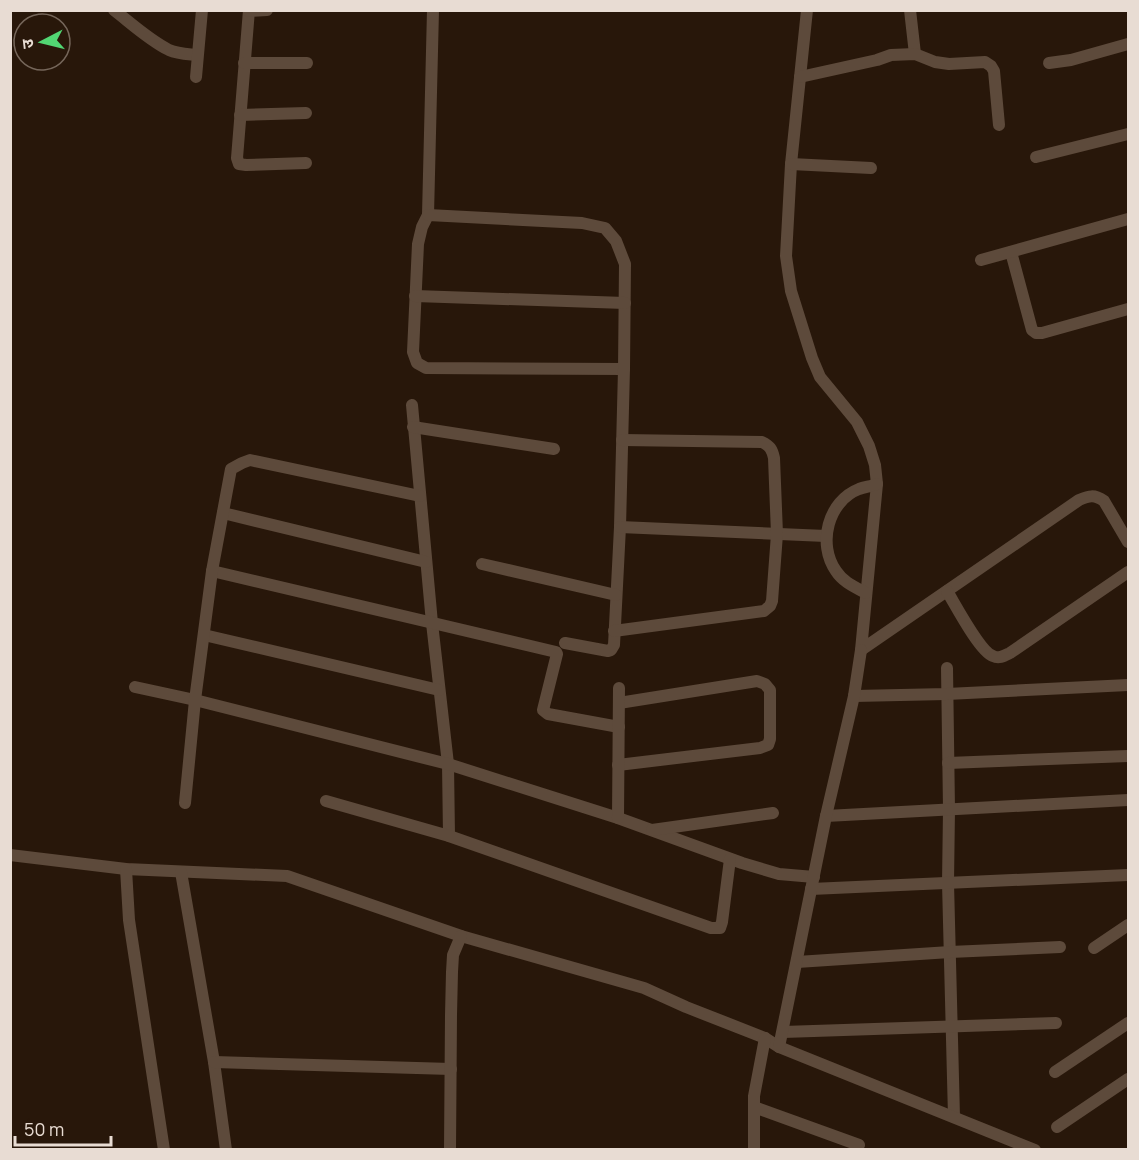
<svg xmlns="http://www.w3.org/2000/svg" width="1139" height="1160" viewBox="0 0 1139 1160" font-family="Manrope,'Noto Sans Devanagari',sans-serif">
	<rect width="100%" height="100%" fill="#28170a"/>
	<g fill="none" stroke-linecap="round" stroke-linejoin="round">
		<g stroke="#5d4a3b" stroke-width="12">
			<path d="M114,10C132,24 149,40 169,50C178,54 188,54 197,55"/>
			<polyline points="249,10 237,158 239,164 246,165 306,163"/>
			<polyline points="433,10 428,215 422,227 418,244 413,352 417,363 426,368 624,369"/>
			<path d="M807,10L791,164L786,256L791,291L812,358L820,377L857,422L869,446L875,465L877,484L861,650L1079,500C1089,496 1094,494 1104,501L1128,542"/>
			<polyline points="910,10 915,54"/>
			<polyline points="249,11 267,10"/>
			<polyline points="244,63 307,63"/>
			<polyline points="1049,63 1071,60 1128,44"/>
			<polyline points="196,77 202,10"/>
			<polyline points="800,77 877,60 891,55 915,54 935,62 949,64 985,62 991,66 994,71 999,125"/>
			<polyline points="240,115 306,113"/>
			<polyline points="1036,157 1128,134"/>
			<polyline points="791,164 871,168"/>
			<polyline points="428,215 582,223 605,228 616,241 625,264 624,369 620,527 614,645 611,650 608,651 565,643"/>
			<polyline points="1011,252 1032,330 1036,333 1042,333 1128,309"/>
			<polyline points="981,260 1128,219"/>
			<polyline points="415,296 625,303"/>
			<polyline points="412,405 432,623 448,764 449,836"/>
			<polyline points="413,427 554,449"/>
			<polyline points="223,513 426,562"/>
			<polyline points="620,527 826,536"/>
			<polyline points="482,564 616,595"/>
			<polyline points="212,571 556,652 557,654 543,710 548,714 619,727"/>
			<path d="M947,591C955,604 980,652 993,656C999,659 1004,656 1010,653L1128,572"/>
			<path d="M866,593C855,587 843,582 836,571C817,544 828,501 859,489C865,487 872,486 877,484"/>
			<path d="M614,631L764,611L770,606L772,601L777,534L774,458C772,449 770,446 762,442L622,440"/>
			<polyline points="204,635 439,690"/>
			<polyline points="947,668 949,809 948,883 954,1117"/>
			<polyline points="135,687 195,700 448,764 618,818 742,863 779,874 814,877"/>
			<polyline points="854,696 947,694 1128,685"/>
			<polyline points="948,763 1128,756"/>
			<polyline points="618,765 760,748 768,745 770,739 770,690 765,684 757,681 619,703"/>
			<polyline points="326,801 449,836 711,928 720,928 722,922 730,859"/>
			<polyline points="185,803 195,700 212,571 231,469 242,463 250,460 420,496"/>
			<polyline points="826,816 1128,800"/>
			<polyline points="618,818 619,688"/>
			<polyline points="652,830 773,813"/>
			<polyline points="10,855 126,869 287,876 461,936 644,988 686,1007 765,1038 779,1047 1035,1150"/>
			<polyline points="126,869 129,920 164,1150"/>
			<polyline points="181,872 214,1062 226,1150"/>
			<polyline points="811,889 1128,875"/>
			<polyline points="1094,948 1128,925"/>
			<polyline points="797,962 950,952 1060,947"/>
			<polyline points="783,1032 1056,1023"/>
			<polyline points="779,1047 826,816 854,696 861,650"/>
			<polyline points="214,1062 451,1069"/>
			<polyline points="1055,1072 1128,1023"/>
			<polyline points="754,1107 859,1145"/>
			<polyline points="1057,1127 1128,1079"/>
			<polyline points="450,1150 451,1015 452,972 453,955 461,936"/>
			<polyline points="754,1150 754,1096 765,1038"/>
		</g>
	</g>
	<rect width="1139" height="1160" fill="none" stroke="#e8dcd3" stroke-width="24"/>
	<g transform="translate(42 42) rotate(263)"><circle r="28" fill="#28170a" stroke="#75665a" stroke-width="1.5"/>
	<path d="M0-4.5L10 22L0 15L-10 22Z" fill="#52d673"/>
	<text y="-9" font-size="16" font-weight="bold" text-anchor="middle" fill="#e8dcd3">उ</text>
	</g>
	<path d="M15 1136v9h96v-9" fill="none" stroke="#e8dcd3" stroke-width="3"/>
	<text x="24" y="1136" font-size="18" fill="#e8dcd3" stroke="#28170a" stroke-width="4.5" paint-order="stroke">50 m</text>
</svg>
